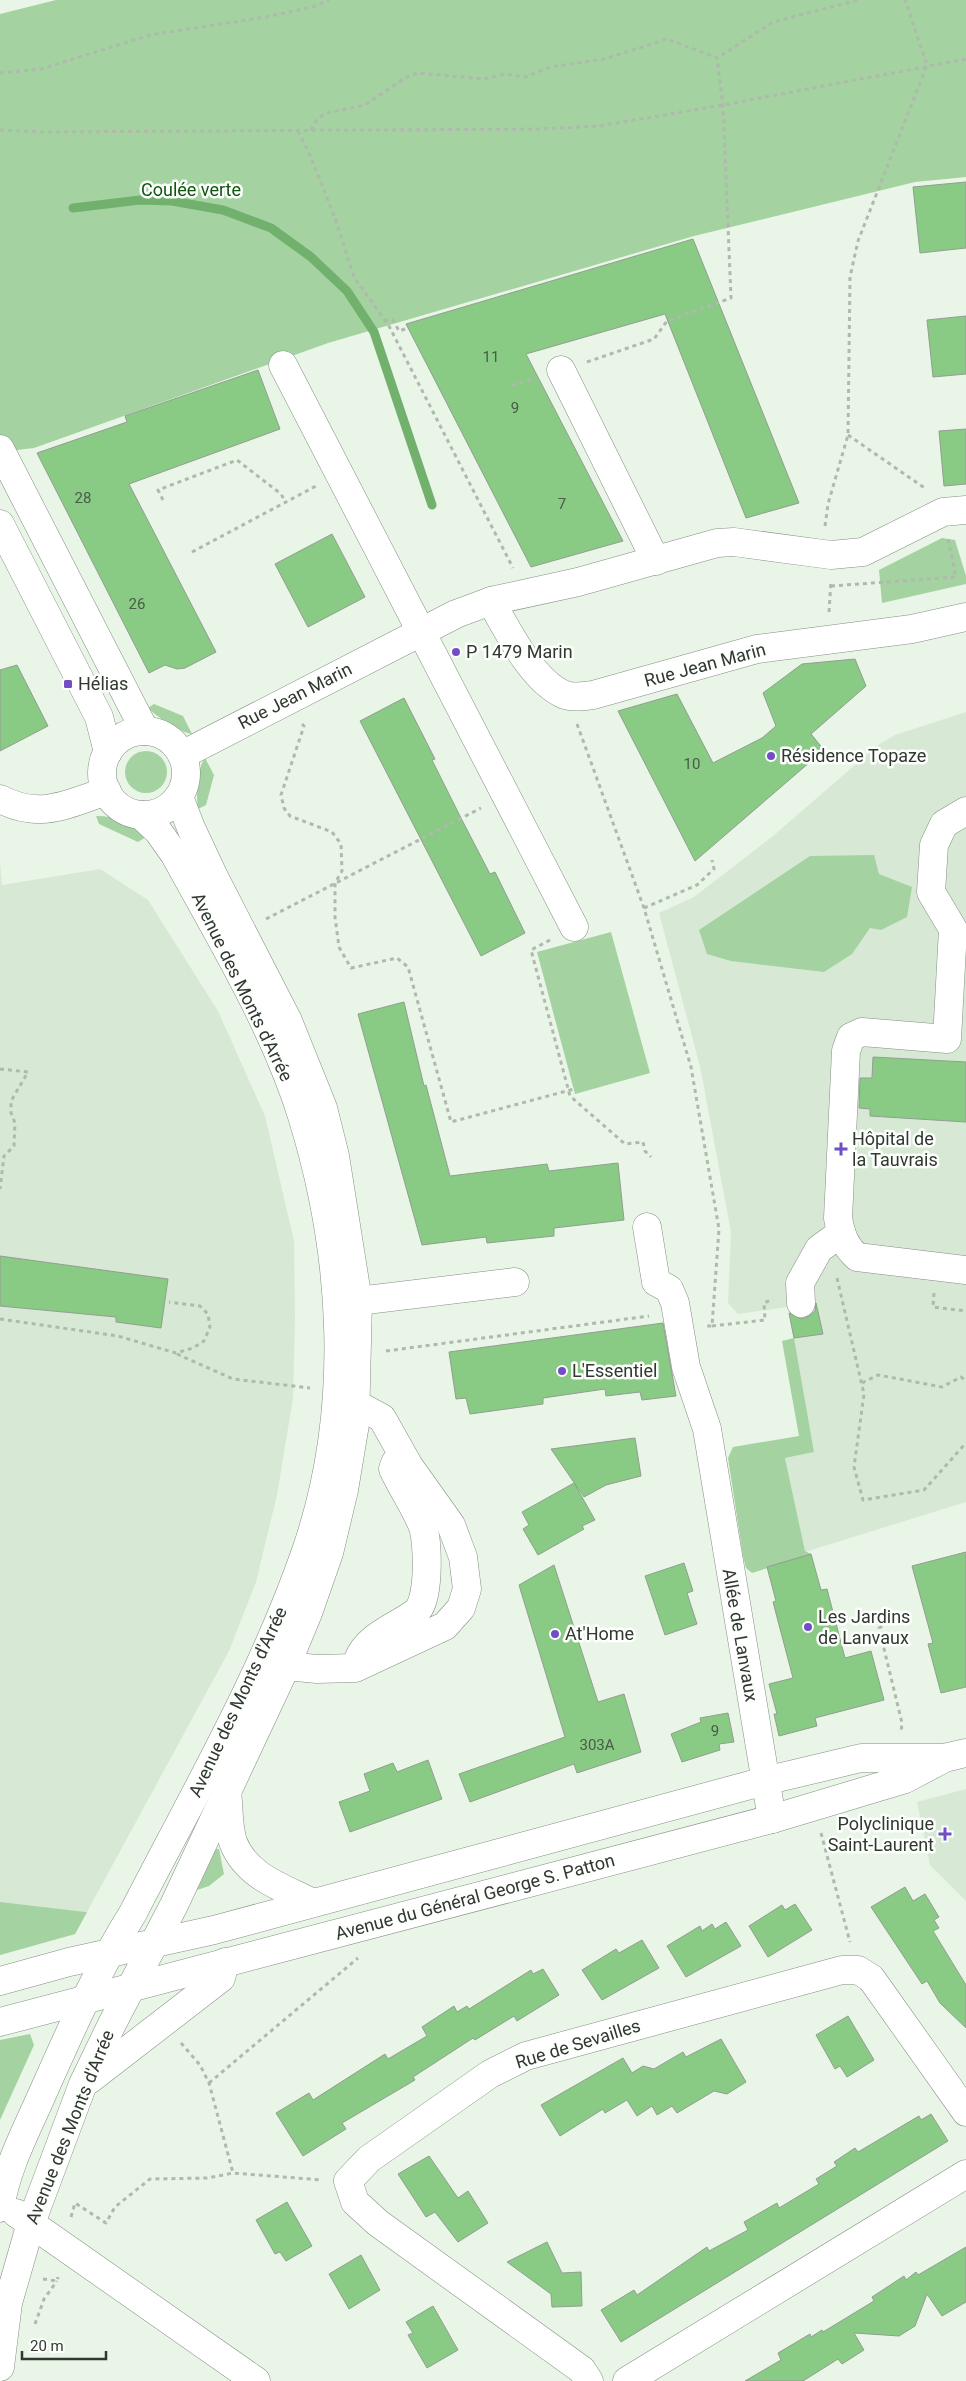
<svg xmlns="http://www.w3.org/2000/svg" width="966" height="2381" viewBox="0 0 966 2381" font-family="Roboto,sans-serif">
	<rect width="100%" height="100%" fill="#e9f5e7"/>
	<g fill="#d7e9d5">
		<polygon points="966,712 966,1502 805,1552 785,1458 814,1452 788,1307 738,1314 728,1303 731,1232 700,1066 659,913 694,897 773,836 878,745 895,735"/>
		<polygon points="0,863 2,885 100,869 148,900 218,1011 265,1116 294,1241 295,1318 293,1398 277,1495 256,1582 229,1651 75,1934 0,1955"/>
		<polygon points="966,1789 966,1901 930,1865 917,1802"/>
	</g>
	<g fill="#a4d2a0">
		<polygon points="56,0 966,0 966,177 915,182 694,236 328,343 34,448 0,452 0,14"/>
		<polygon points="942,538 955,540 966,576 966,584 882,603 879,570"/>
		<path d="M154,704L183,716L192,734C179,732 157,717 148,708Z"/>
		<circle cx="146" cy="772" r="21"/>
		<path d="M205,758L214,775L206,805L198,809C196,796 197,768 205,758Z"/>
		<path d="M96,816C116,816 131,823 146,837L138,842L99,824Z"/>
		<polygon points="874,855 879,874 912,887 907,917 881,930 870,928 852,954 824,972 731,961 707,954 699,930 810,856"/>
		<polygon points="611,932 650,1073 575,1094 537,952"/>
		<polygon points="794,1338 814,1452 785,1458 805,1551 811,1554 752,1573 746,1568 743,1556 728,1458 733,1447 799,1436 782,1341"/>
		<polygon points="216,1849 219,1849 224,1874 209,1886 197,1890"/>
		<polygon points="0,1902 85,1912 87,1912 75,1934 0,1955"/>
		<polygon points="30,2034 34,2045 0,2120 0,2040"/>
	</g>
	<g fill="none" stroke-linecap="round" stroke-linejoin="round">
		<polyline stroke="#71b16d" stroke-width="9" points="73,208 140,200 172,201 223,210 271,228 311,257 347,291 374,332 432,505"/>
	</g>
	<g fill="#89ca84" stroke="#929e91">
		<polygon points="966,182 966,248 920,253 913,187"/>
		<polygon points="693,239 799,503 746,518 665,314 526,354 623,541 531,567 406,324"/>
		<polygon points="966,316 966,374 933,377 927,320"/>
		<polygon points="258,370 280,429 129,484 216,652 185,668 177,669 165,665 149,673 37,453 127,422 125,416"/>
		<polygon points="966,429 966,484 944,486 939,431"/>
		<polygon points="332,534 365,597 308,627 275,564"/>
		<polygon points="855,659 866,686 811,734 824,750 695,861 618,711 677,694 713,763 762,738 776,726 763,693 802,664"/>
		<polygon points="17,665 48,726 0,751 0,670"/>
		<polygon points="404,698 435,759 432,760 462,820 490,874 495,872 525,933 481,956 360,721"/>
		<polygon points="404,1002 424,1086 426,1085 450,1176 547,1164 549,1171 618,1163 624,1220 554,1228 554,1236 487,1243 486,1237 422,1245 358,1014"/>
		<polygon points="873,1057 966,1062 966,1122 870,1116 870,1109 859,1108 860,1078 872,1078"/>
		<polygon points="0,1256 168,1279 161,1328 116,1322 116,1317 0,1306"/>
		<polygon points="816,1303 823,1334 794,1338 789,1313 801,1319 809,1316 815,1311"/>
		<polygon points="663,1323 676,1396 642,1400 640,1392 606,1396 605,1389 543,1398 543,1404 470,1414 466,1398 456,1399 449,1352"/>
		<polygon points="635,1438 641,1476 606,1485 584,1497 551,1449"/>
		<polygon points="574,1483 595,1520 582,1526 584,1529 538,1555 523,1529 529,1525 522,1512"/>
		<polygon points="966,1552 966,1687 941,1693 928,1644 933,1643 912,1566"/>
		<polygon points="811,1554 821,1590 827,1589 845,1658 871,1651 884,1700 815,1718 817,1726 779,1736 774,1714 777,1714 769,1684 793,1678 773,1602 776,1601 767,1567"/>
		<polygon points="684,1563 693,1591 687,1593 697,1624 665,1635 645,1576"/>
		<polygon points="554,1565 598,1702 624,1694 641,1752 577,1773 574,1764 470,1802 459,1774 565,1737 519,1585"/>
		<polygon points="728,1713 734,1742 719,1744 720,1750 682,1762 671,1734 701,1722 700,1718"/>
		<polygon points="428,1760 442,1799 350,1832 339,1802 370,1791 364,1774 393,1763 397,1772"/>
		<polygon points="905,1887 913,1901 925,1894 939,1917 934,1920 939,1928 933,1931 966,1985 966,2028 940,2003 927,1981 922,1984 871,1907"/>
		<polygon points="795,1904 812,1930 768,1957 749,1926 782,1905 785,1910"/>
		<polygon points="726,1922 741,1946 686,1977 667,1946 700,1926 702,1931 712,1924 715,1929"/>
		<polygon points="642,1940 659,1968 602,2000 582,1970 616,1949 619,1953"/>
		<polygon points="543,1969 559,1995 517,2021 514,2016 475,2040 473,2038 413,2077 415,2080 342,2123 346,2129 303,2156 276,2113 309,2093 313,2100 385,2054 388,2059 427,2036 422,2027 454,2006 457,2012 467,2006 469,2009 531,1970 533,1974"/>
		<polygon points="848,2016 874,2060 847,2077 840,2066 835,2069 816,2035"/>
		<polygon points="721,2039 746,2082 727,2094 714,2091 677,2113 672,2106 657,2115 652,2106 637,2116 627,2100 605,2113 603,2109 560,2136 541,2105 623,2058 632,2073 643,2066 654,2069 683,2052 686,2057"/>
		<polygon points="931,2114 948,2141 621,2342 601,2310 634,2290 637,2295 707,2247 709,2251 748,2230 744,2222 777,2203 779,2208 819,2184 816,2179 837,2166 834,2162 855,2148 858,2152 919,2116 921,2120"/>
		<polygon points="429,2156 458,2198 468,2191 488,2223 458,2242 435,2212 426,2217 398,2174"/>
		<polygon points="287,2202 312,2246 286,2261 280,2252 275,2254 256,2220"/>
		<polygon points="547,2242 562,2273 581,2272 582,2306 552,2307 551,2294 507,2262"/>
		<polygon points="966,2247 966,2302 942,2316 927,2294 915,2326 899,2336 854,2333 864,2350 842,2364 838,2359 803,2381 745,2381 781,2360 778,2353 810,2334 811,2337 822,2330 823,2332 874,2301 872,2297 904,2276 906,2280 916,2272 918,2275"/>
		<polygon points="361,2255 380,2290 349,2309 329,2274"/>
		<polygon points="433,2306 458,2350 427,2368 408,2335 413,2333 406,2322"/>
	</g>
	<g fill="none" stroke-linecap="round" stroke-linejoin="round">
		<g stroke="#848f83" stroke-width="29">
			<g id="minor">
				<polyline points="283,365 574,927"/>
				<polyline points="561,370 656,561"/>
				<polyline points="0,449 145,731"/>
				<polyline points="0,524 99,717 108,752"/>
				<path d="M491,601C507,630 533,682 565,695C574,698 584,696 593,695L757,649L912,629L966,617"/>
				<circle cx="144" cy="773" r="42"/>
				<polyline points="182,755 456,614 491,601 578,582 717,543 734,542 831,555 863,552 943,512 966,510"/>
				<path d="M0,799C40,820 67,804 107,791"/>
				<path d="M966,811L944,824L934,845L931,892L953,929L947,1039L862,1032L851,1037L846,1051L838,1218C841,1235 845,1246 857,1257L966,1270"/>
				<polyline points="647,1227 656,1282 669,1289 675,1303 686,1367 707,1429 772,1819"/>
				<polyline points="358,1301 515,1282"/>
				<polyline points="801,1303 800,1283 819,1249 841,1233"/>
				<path d="M358,1660C366,1636 398,1626 416,1612C430,1601 428,1543 423,1527C415,1507 402,1488 393,1469L395,1463"/>
				<polyline points="286,1666 317,1669 355,1668 445,1626 461,1608 467,1589 463,1557 451,1525 409,1466 382,1418 356,1404"/>
				<path d="M227,1791C229,1807 228,1827 233,1842C246,1876 281,1887 311,1902"/>
				<polyline points="89,2080 221,1978 225,1962"/>
				<path d="M0,2208C6,2169 25,2133 41,2097C69,2034 96,1972 133,1913C194,1794 263,1676 307,1548C354,1409 345,1255 302,1116C274,1026 220,938 175,855L158,831L141,815"/>
				<polyline points="16,2213 256,2381"/>
				<polyline points="0,2367 8,2303 31,2223 83,2084 112,2024 174,1905 286,1666 308,1613 329,1553 344,1490 355,1424 358,1301 335,1156 323,1108 288,1021 214,877 191,828 179,797"/>
				<polyline points="589,2381 582,2370 378,2223 355,2202 348,2181 369,2159 490,2074 526,2056 842,1970 858,1970 871,1978 966,2112"/>
				<polyline points="627,2381 966,2174"/>
			</g>
		</g>
		<g stroke="#848f83" stroke-width="29">
			<g id="major">
				<polyline points="0,1981 69,1962 214,1930 765,1781 861,1758 944,1758 966,1753"/>
				<polyline points="0,2022 772,1819 905,1779 943,1759"/>
			</g>
		</g>
		<g stroke="#afb9ae" stroke-width="3" stroke-dasharray="4 4" stroke-linecap="butt">
			<polyline points="0,73 41,69 150,35 266,17 313,7 329,0"/>
			<polyline points="0,130 41,132 540,129 599,126 723,105 966,59"/>
			<polyline points="311,130 317,119 327,113 365,105 405,78 417,73 484,79 505,74 525,77 550,67 604,59 667,39 717,58 773,22 858,0"/>
			<polyline points="298,131 309,153 335,218 354,277 389,326 513,568"/>
			<polyline points="384,320 393,320 399,331 408,328"/>
			<polyline points="587,362 654,339 667,321 731,298 723,105 717,58"/>
			<polyline points="512,385 536,378"/>
			<polyline points="848,435 926,489"/>
			<polyline points="163,500 158,490 237,460 281,494 286,503"/>
			<polyline points="825,526 828,504 848,435 850,277 858,241 927,65 905,0"/>
			<polyline points="192,552 316,486"/>
			<polyline points="831,586 956,577 948,539"/>
			<polyline points="829,612 831,581"/>
			<polyline points="302,724 304,726 281,795 284,808 290,816 332,832 341,844 342,871 335,883 335,917 339,947 351,968 397,958 408,967 451,1122 574,1089"/>
			<polyline points="577,724 644,908 691,1067 719,1229 712,1326 706,1326"/>
			<polyline points="644,908 697,885 714,869 712,860"/>
			<polyline points="266,919 481,808"/>
			<polyline points="550,940 531,950 570,1096 625,1144 643,1142 645,1151 651,1157"/>
			<polyline points="0,1069 28,1072 11,1101 11,1113 15,1123 14,1146 4,1156 0,1189"/>
			<polyline points="837,1278 864,1394 854,1467 863,1500 924,1490 966,1443"/>
			<polyline points="934,1293 933,1307 966,1311"/>
			<polyline points="0,1319 118,1336 176,1353 193,1348 204,1341 210,1327 208,1314 200,1306 169,1302"/>
			<polyline points="712,1326 765,1320 764,1303 773,1299"/>
			<polyline points="386,1351 649,1316"/>
			<polyline points="177,1354 233,1379 310,1388"/>
			<polyline points="862,1383 878,1375 942,1387 961,1377 966,1381"/>
			<polyline points="889,1622 879,1628 902,1723 901,1732"/>
			<polyline points="821,1833 850,1942"/>
			<polyline points="181,2043 200,2065 209,2083 233,2173"/>
			<polyline points="209,2083 358,1958"/>
			<polyline points="71,2217 75,2203 106,2223 115,2207 150,2179 207,2178 233,2173 322,2180"/>
			<polyline points="43,2279 57,2281 58,2277"/>
			<polyline points="35,2324 44,2299 57,2281"/>
		</g>
		<use href="#minor" stroke="#fff" stroke-width="28"/>
		<use href="#major" stroke="#fff" stroke-width="28"/>
	</g>
	<g fill="#714dc6" stroke="#fcfffc" stroke-width="2">
		<circle cx="456" cy="652" r="5"/>
		<rect x="63" y="679" width="10" height="10" rx="2.5"/>
		<circle cx="771" cy="756" r="5"/>
		<path d="M838.5 1141.5h5v5h5v5h-5v5h-5v-5h-5v-5h5z"/>
		<circle cx="562" cy="1371" r="5"/>
		<circle cx="808" cy="1627" r="5"/>
		<circle cx="555" cy="1634" r="5"/>
		<path d="M942.5 1826.5h5v5h5v5h-5v5h-5v-5h-5v-5h5z"/>
	</g>
	<g text-anchor="middle" stroke-width="5" stroke-linejoin="round" paint-order="stroke">
		<g font-size="15" fill="#485c46">
			<text x="491" y="362">11</text>
			<text x="515" y="413">9</text>
			<text x="83" y="503">28</text>
			<text x="562" y="509">7</text>
			<text x="137" y="609">26</text>
			<text x="692" y="769">10</text>
			<text x="715" y="1736">9</text>
			<text x="597" y="1750">303A</text>
		</g>
		<g font-size="18" fill="#105410" stroke="#fcfffc">
			<text x="191" y="196">Coulée verte</text>
		</g>
		<g font-size="18" fill="#323732" stroke="#fcfffc" text-anchor="start">
			<text x="466" y="658">P 1479 Marin</text>
			<text x="78" y="690">Hélias</text>
			<text x="781" y="762">Résidence Topaze</text>
			<text x="852" y="1145">Hôpital de<tspan x="852" dy="21">la Tauvrais</tspan></text>
			<text x="572" y="1377">L'Essentiel</text>
			<text x="818" y="1623">Les Jardins<tspan x="818" dy="21">de Lanvaux</tspan></text>
			<text x="565" y="1640">At'Home</text>
			<text x="934" y="1830" text-anchor="end">Polyclinique<tspan x="934" dy="21">Saint-Laurent</tspan></text>
		</g>
		<g font-size="18" fill="#323732" stroke="#fcfffc">
			<text transform="translate(705 665) rotate(-15)" y="6">Rue Jean Marin</text>
			<text transform="translate(295 696) rotate(-27)" y="6">Rue Jean Marin</text>
			<text transform="translate(242 987) rotate(64)" y="6">Avenue des Monts d'Arrée</text>
			<text transform="translate(740 1635) rotate(80)" y="6">Allée de Lanvaux</text>
			<text transform="translate(238 1702) rotate(-65)" y="6">Avenue des Monts d'Arrée</text>
			<text transform="translate(475 1897) rotate(-15)" y="6">Avenue du Général George S. Patton</text>
			<text transform="translate(578 2044) rotate(-17)" y="6">Rue de Sevailles</text>
			<text transform="translate(70 2127) rotate(-68)" y="6">Avenue des Monts d'Arrée</text>
		</g>
	</g>
	<path d="M22 2351v8h84v-8" fill="none" stroke="#323732" stroke-width="2.5"/>
	<text x="30" y="2351" font-size="15" fill="#323732" stroke="#fcfffc" stroke-width="4" paint-order="stroke">20 m</text>
</svg>
